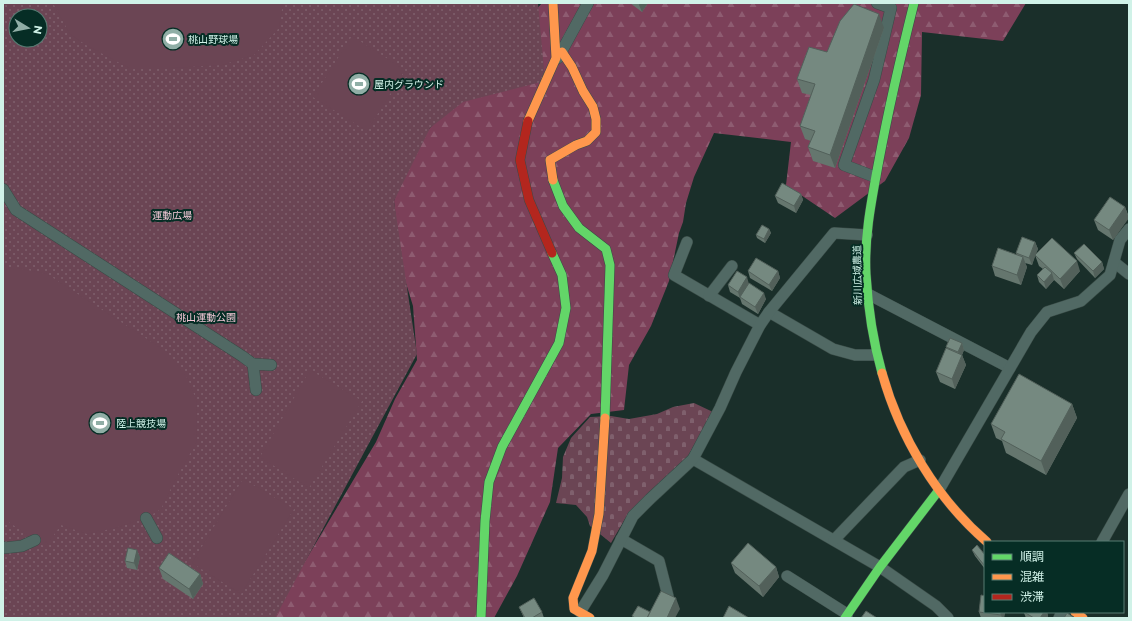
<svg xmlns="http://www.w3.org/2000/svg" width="1132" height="621" viewBox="0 0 1132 621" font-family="Montserrat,'Noto Sans JP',sans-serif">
	<defs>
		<pattern id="forest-firs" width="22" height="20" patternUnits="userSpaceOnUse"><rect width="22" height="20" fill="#7c4059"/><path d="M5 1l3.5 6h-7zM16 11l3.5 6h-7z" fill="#8e5c71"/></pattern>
		<pattern id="cemetery-stones" width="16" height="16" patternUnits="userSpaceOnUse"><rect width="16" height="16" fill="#6b4554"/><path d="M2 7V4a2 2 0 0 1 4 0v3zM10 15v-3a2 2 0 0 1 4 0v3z" fill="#7f606d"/></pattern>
		<pattern id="park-dots" width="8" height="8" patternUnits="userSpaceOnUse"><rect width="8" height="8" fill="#6b4554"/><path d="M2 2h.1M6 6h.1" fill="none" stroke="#7f606d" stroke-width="1.8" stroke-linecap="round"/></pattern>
	</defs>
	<rect width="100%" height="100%" fill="#1a2f2a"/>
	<polygon fill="url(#forest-firs)" points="542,3 1026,3 1003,41 922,32 921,95 909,138 885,181 835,218 786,185 791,142 714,133 694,177 686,203 683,222 679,233 669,281 651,326 629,365 624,410 591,414 558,448 550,502 517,576 494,618 265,618 304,563 376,442 395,399 417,360 413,306 401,267 394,201 410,154 430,128"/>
	<polygon fill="url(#cemetery-stones)" points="694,403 713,412 688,456 637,505 625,519 611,543 590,526 587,517 576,505 556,503 562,478 563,457 571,438 590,417 611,416 629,419 657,414 673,407"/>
	<path fill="url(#park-dots)" fill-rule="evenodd" d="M3,3H538L545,81L463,102L430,128L394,201L417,354L275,618H3ZM16,16H40V40H16Z"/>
	<g fill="#6b4554">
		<polygon points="53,3 283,3 279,28 254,55 222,65 171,68 129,68 86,45 70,34"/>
		<polygon points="352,36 405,70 367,131 313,97"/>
		<polygon points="3,268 17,268 47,274 167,352 188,379 197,402 196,443 175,480 161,509 146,518 115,528 87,534 61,525 45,547 3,518"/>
		<polygon points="310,370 362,401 309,488 260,457"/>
		<polygon points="243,479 294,509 241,594 192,563"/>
	</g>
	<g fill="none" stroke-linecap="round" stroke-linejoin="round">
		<g stroke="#394b46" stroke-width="12">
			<g id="street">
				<polyline points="558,58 588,3"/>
				<polyline points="875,177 844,165 874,80 891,8 877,3"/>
				<polyline points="3,189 16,210 242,356 253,364"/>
				<polyline points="687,242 674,275 760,325"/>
				<polyline points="1114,262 1129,274"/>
				<polyline points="866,293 1010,368"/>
				<polyline points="709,296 732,266"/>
				<polyline points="769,312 833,349 855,355 876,355"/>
				<polyline points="256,390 253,364 271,365"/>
				<polyline points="693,459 880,567 936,606 948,618"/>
				<polyline points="939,490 1031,332 1047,312 1081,301 1110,275 1120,240 1129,229"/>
				<polyline points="146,518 157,538"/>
				<polyline points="621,539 659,561 668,596"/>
				<polyline points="834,540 904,467 920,460"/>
				<polyline points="1102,542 1129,494"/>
				<polyline points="3,547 4,548 22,546 35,540"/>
				<polyline points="787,576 847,614 847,618"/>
				<polyline points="580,612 603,575 633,516 650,499 693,459 720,408 736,372 760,325 769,312 834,233 867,235"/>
				<polyline points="1059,618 1062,612"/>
			</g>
		</g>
		<g stroke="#394b46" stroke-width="10">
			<g id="fast">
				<polyline points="553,180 563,206 579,228 606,249 610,265 605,418"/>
				<path d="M882,373C873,341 868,308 866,274C864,236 872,198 879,160C889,107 901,55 914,3"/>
				<polyline points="481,618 485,521 489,482 502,447 559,343 566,308 562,275 552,253"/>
				<polyline points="845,618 880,567 939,490"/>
			</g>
		</g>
		<g stroke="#394b46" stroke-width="10">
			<g id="slow">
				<polyline points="528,121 556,58 553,3"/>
				<polyline points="553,180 550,160 576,145 587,141 596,132 596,119 593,107 583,91 572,67 562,52"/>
				<path d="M882,373C900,437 936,498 987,542"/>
				<polyline points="1075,612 1083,618"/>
				<polyline points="590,618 574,609 573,598 592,551 599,514 605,418"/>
			</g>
		</g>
		<g stroke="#394b46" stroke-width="10">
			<polyline id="jam" points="528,121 520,160 529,200 552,253"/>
		</g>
		<use href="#street" stroke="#516964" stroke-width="11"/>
		<use href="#fast" stroke="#63d668" stroke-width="9"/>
		<use href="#slow" stroke="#ff974d" stroke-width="9"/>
		<use href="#jam" stroke="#b3261e" stroke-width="9"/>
	</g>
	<g fill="#65766e">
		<polygon points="630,3 648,3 642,12"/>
		<polygon points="884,28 835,168 813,161 808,147 811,141 805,139 800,126 811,95 802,93 797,79 827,52"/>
		<polygon points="801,194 803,200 796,213 778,203 775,196"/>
		<polygon points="1125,207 1129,217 1113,240 1098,230 1094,220"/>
		<polygon points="769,229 771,233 765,243 757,238 756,235"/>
		<polygon points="1035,242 1038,249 1035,255 1080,271 1064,289 1054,280 1046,289 1039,282 1037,275 1043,269 1039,266 1035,255 1032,265 1025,263 1027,267 1021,285 995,276 992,266 1017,255 1016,253"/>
		<polygon points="1074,253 1102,262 1104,269 1095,278 1077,259"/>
		<polygon points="748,271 778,271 780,278 772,291 750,278"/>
		<polygon points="749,283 766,299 758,314 742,304 740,298 730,292 728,285"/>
		<polygon points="962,343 964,350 962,355 966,365 955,389 940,382 936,372 947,348 946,347"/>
		<polygon points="1072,404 1077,418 1046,475 1006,453 1002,441 996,438 991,424"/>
		<polygon points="972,550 985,555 985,569 975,556"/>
		<polygon points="140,557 137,570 127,568 125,561"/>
		<polygon points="731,563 776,567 779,577 763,597 735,573"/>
		<polygon points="159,568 200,574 203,584 193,599 163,579"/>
		<polygon points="519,607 542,612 544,618 524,618"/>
		<polygon points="979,612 1005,612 1004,618 981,618"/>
		<polygon points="1023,612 1047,612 1048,616 1047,618 1026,618 1024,613"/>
	</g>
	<g fill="#52605a">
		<polygon points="640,3 648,3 642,12 639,5"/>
		<polygon points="879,14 884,28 835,168 830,155"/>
		<polygon points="801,194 803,200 796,213 794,206"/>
		<polygon points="1125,207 1129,218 1113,240 1109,230"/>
		<polygon points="769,229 771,233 765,243 764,239"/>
		<polygon points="1035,242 1038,249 1032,265 1029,258"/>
		<polygon points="1023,257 1027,267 1021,285 1017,275"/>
		<polygon points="1077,261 1080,271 1064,289 1060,279"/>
		<polygon points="1102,262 1104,269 1095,278 1093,271"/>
		<polygon points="778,271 780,278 772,291 769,285"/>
		<polygon points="1052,273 1054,280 1046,289 1044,282"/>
		<polygon points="747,277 749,284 740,297 740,299 738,292"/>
		<polygon points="764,293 766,299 758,314 755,307"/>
		<polygon points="962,343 964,350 962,355 966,365 955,389 952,379 961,358 958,352"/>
		<polygon points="1072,404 1077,418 1046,475 1041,461"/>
		<polygon points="137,550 140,557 137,570 134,563"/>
		<polygon points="776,567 779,577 763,597 759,586"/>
		<polygon points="200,574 203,584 193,599 189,589"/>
		<polygon points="676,598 680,609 675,618 667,618"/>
		<polygon points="1001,612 1005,612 1004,618 1002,618 1001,615"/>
		<polygon points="1044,612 1047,612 1048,616 1047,618 1040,618"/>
	</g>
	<g fill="#758980" stroke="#52605a">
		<polygon points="854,4 879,14 830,155 808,147 815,131 800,126 815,84 797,79 809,47 827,52 840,21"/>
		<polygon points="782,183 801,194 794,206 775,196"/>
		<polygon points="1110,197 1125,207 1109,230 1094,220"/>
		<polygon points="762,225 769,229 764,239 756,235"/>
		<polygon points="1022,237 1035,242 1029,258 1016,253"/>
		<polygon points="1052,238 1077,261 1060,279 1035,255"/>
		<polygon points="1084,244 1102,262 1093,271 1074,253"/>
		<polygon points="998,248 1023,257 1017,275 992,266"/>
		<polygon points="756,258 778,271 769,285 748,271"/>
		<polygon points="1045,267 1052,273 1044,282 1037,275"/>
		<polygon points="737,271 747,277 738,292 728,285"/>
		<polygon points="749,283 764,293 755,307 740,297"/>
		<polygon points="950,338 962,343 958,352 946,347"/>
		<polygon points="946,348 962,355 952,379 936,372"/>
		<polygon points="1019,374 1072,404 1041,461 1001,439 1005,432 991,424"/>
		<polygon points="748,543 776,567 759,586 731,563"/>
		<polygon points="977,545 985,555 984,565 972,550"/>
		<polygon points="128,548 137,550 134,563 125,561"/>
		<polygon points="169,553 200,574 189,589 159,568"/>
		<polygon points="661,591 676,598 667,618 647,618"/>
		<polygon points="981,595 985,596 985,612 1001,612 1001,615 979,612"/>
		<polygon points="534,598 542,612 532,618 525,618 519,607"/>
		<polygon points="638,606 650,612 647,618 635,618 632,616"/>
		<polygon points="729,606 749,618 723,618"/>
		<polygon points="866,611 877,618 861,618"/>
		<polygon points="1024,612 1044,612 1040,618 1034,618"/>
		<polygon points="1067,613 1075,618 1064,618"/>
	</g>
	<defs>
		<g id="stadium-disc" transform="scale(1.15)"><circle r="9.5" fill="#90aea6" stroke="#062d25"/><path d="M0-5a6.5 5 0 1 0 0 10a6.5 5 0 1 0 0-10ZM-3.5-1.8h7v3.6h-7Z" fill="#fff"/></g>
	</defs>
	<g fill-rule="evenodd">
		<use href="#stadium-disc" x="173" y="39"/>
		<use href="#stadium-disc" x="359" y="84"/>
		<use href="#stadium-disc" x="100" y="423"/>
	</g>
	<g text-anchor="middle" stroke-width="4" stroke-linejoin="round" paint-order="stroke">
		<g font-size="10" fill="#d0f2e8" stroke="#062d25" text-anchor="start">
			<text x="188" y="43">桃山野球場</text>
			<text x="374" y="88">屋内グラウンド</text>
			<text x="116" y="427">陸上競技場</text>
		</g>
		<g font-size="10" fill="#f5c9d8" stroke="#062d25">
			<text x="172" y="219">運動広場</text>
			<text x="206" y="321">桃山運動公園</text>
		</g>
		<g font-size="10" fill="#d0f2e8" stroke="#062d25">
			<text transform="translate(857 275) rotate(-91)" y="4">新川広域農道</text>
		</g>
	</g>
	<rect width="1132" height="621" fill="none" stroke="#d0f2e8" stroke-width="8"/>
	<rect x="984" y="541" width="140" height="72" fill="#062d25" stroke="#577c73"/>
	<rect x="992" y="554" width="20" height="6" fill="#63d668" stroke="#577c73"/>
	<text x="1020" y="561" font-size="12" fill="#d0f2e8">順調</text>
	<rect x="992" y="574" width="20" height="6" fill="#ff974d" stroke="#577c73"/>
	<text x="1020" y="581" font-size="12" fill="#d0f2e8">混雑</text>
	<rect x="992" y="594" width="20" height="6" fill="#b3261e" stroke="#577c73"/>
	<text x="1020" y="601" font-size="12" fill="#d0f2e8">渋滞</text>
	<g transform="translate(28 28) rotate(100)"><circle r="19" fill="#062d25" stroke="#577c73"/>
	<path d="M0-3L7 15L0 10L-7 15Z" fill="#90aea6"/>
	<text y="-6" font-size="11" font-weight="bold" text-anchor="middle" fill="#d0f2e8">N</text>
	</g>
</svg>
